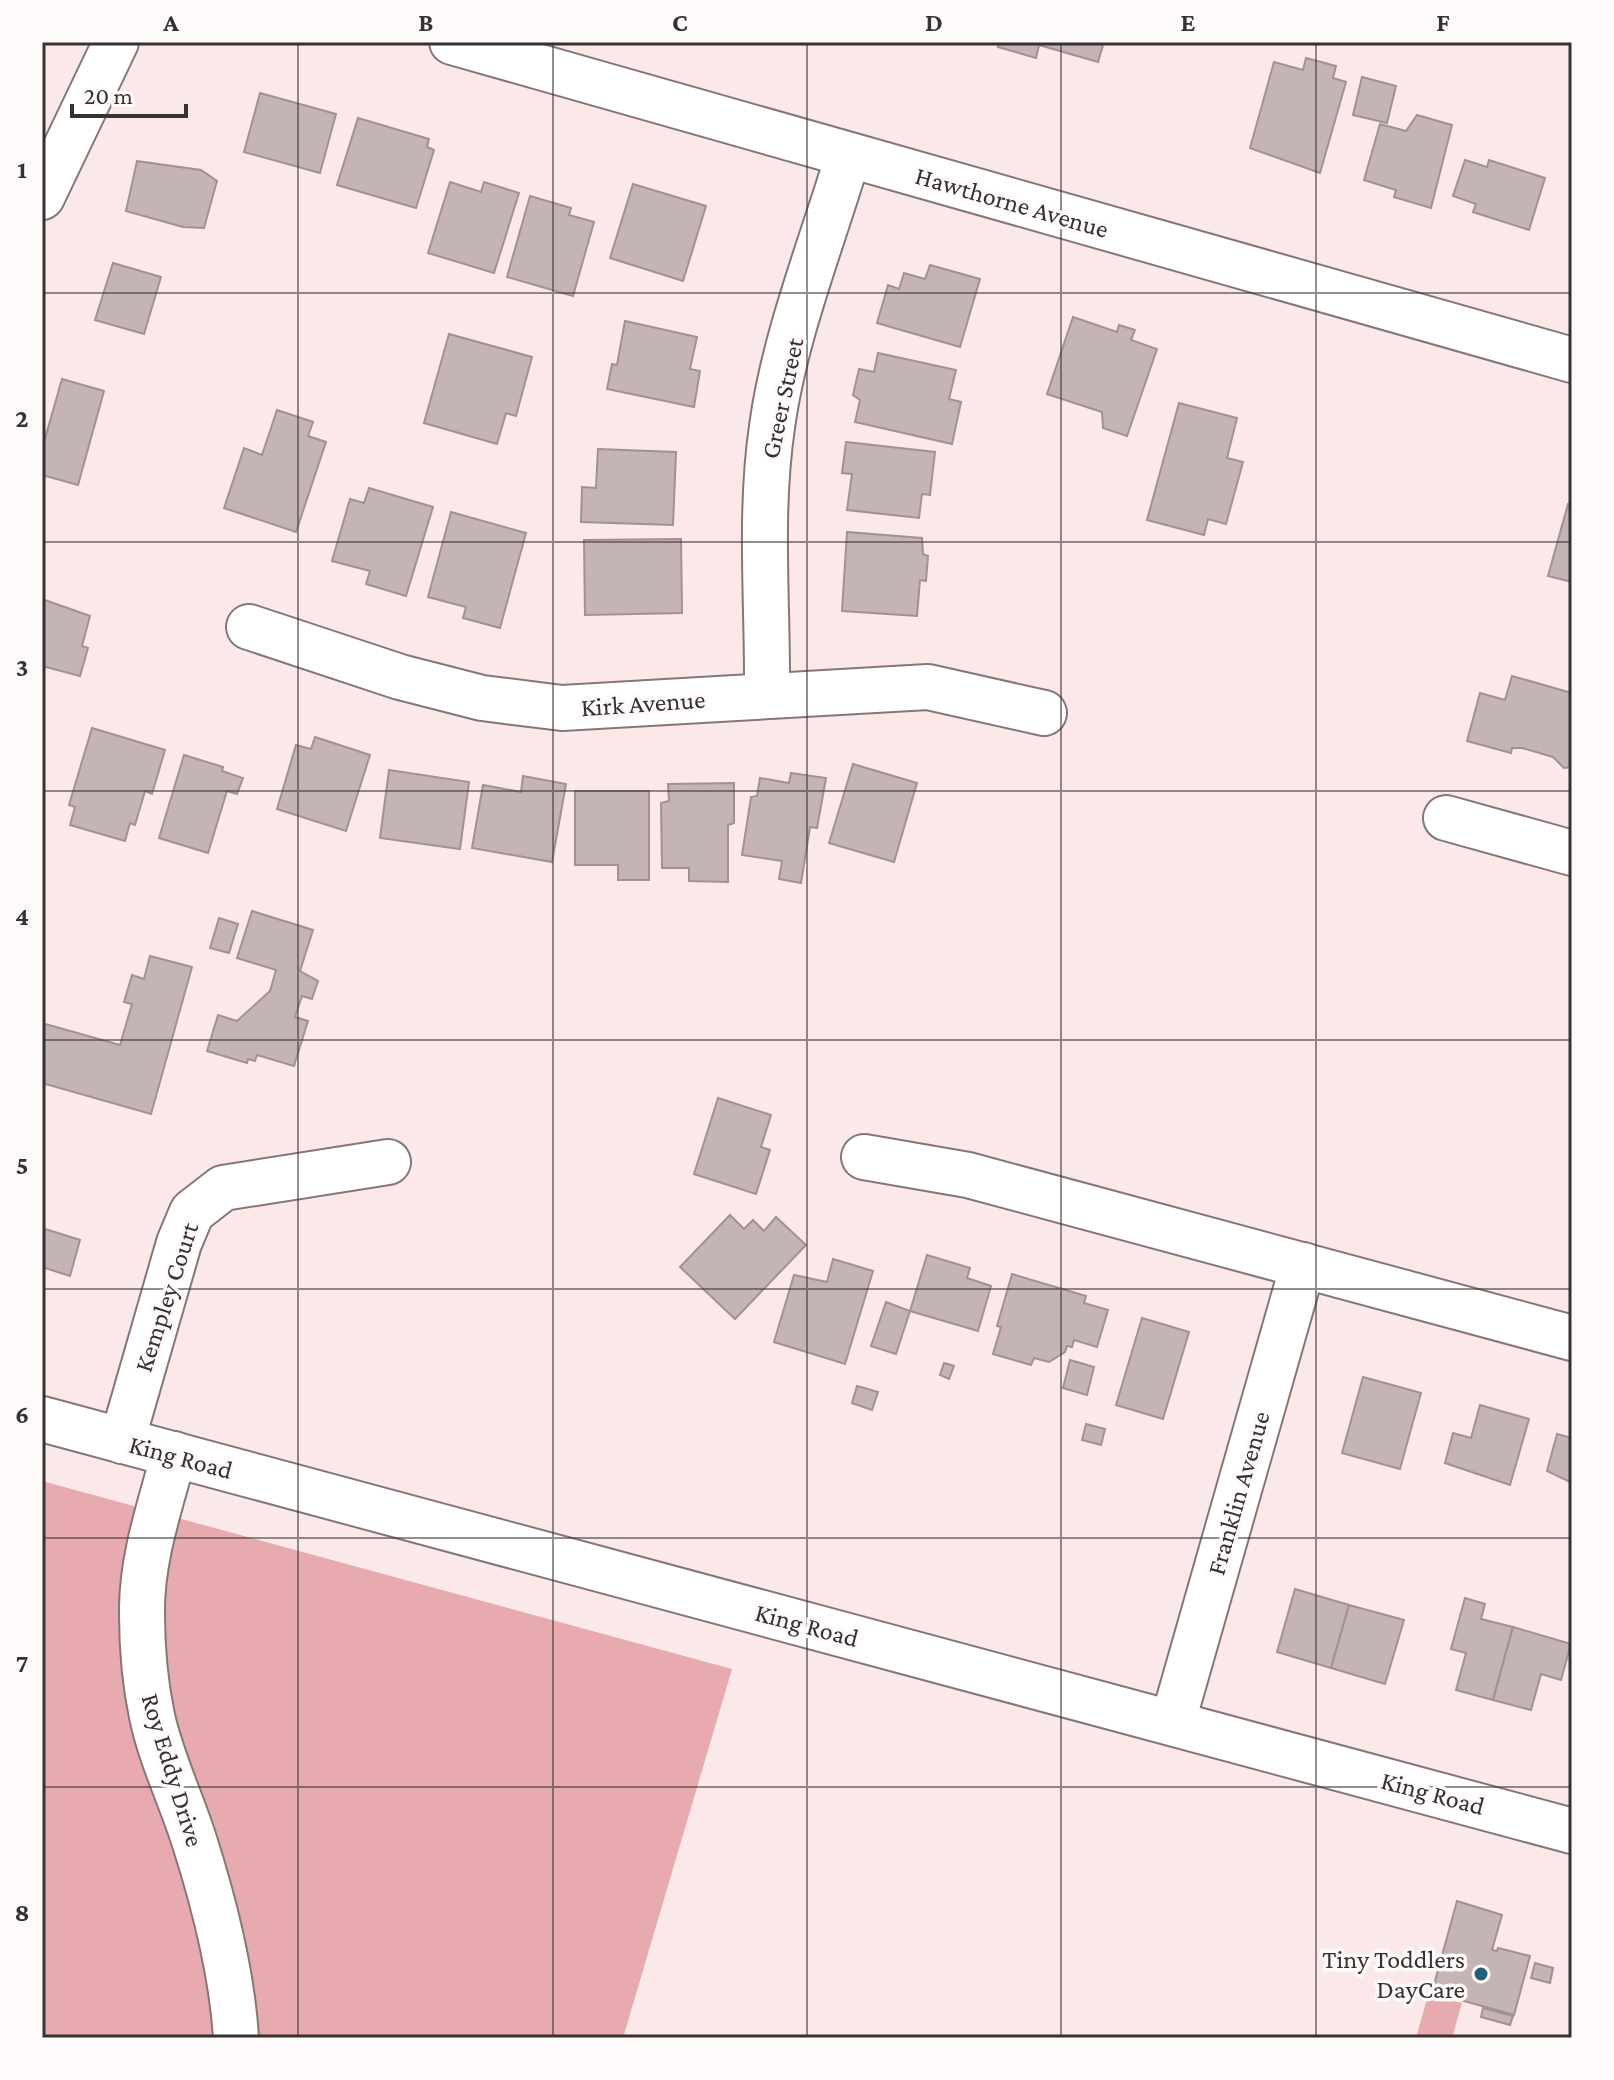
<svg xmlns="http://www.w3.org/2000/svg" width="1614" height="2080" viewBox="0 0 1614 2080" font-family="'Crimson Pro',serif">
	<rect width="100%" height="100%" fill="#fbe9e9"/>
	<g fill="#e7aaae">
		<polygon points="42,1481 732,1669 623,2038 42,2038"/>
		<polygon points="1428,1995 1462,2003 1452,2038 1416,2038"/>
	</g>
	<g fill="#c5b4b5" stroke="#a29192" stroke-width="2">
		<polygon points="999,42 1104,42 1098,62 1039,45 1036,58 998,47"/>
		<polygon points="1306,58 1336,66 1333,78 1346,82 1320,173 1250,148 1274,62 1303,70"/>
		<polygon points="1362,77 1396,86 1387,123 1353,115"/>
		<polygon points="260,93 336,114 320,173 244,152"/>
		<polygon points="1417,115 1452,125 1431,208 1394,197 1396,190 1364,180 1380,124 1406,131"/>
		<polygon points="358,118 429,139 427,147 434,150 416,208 337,185"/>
		<polygon points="1465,160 1487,167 1489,160 1545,178 1529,230 1473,212 1476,204 1453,196"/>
		<polygon points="137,161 201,170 217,181 204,228 183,227 126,211"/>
		<polygon points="450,182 481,192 484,182 519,193 494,273 428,253"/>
		<polygon points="633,184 706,206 683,281 610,258"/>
		<polygon points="530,196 571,208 569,215 594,222 573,296 507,277"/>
		<polygon points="113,263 161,277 144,334 95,320"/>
		<polygon points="930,265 980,279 960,347 877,323 888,285 899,289 904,273 925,279"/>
		<polygon points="1073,317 1117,332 1119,325 1135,330 1131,340 1157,349 1127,436 1103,428 1102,412 1047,394"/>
		<polygon points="625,321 697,337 690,369 700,371 694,407 607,389 612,364 617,365"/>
		<polygon points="449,334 532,357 516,416 506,413 497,444 424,423"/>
		<polygon points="878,353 956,370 949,399 961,402 952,444 855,422 860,400 853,395 859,369 874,372"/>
		<polygon points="62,379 104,391 78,485 42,475 42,449"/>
		<polygon points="1179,403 1237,418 1227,458 1243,462 1226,524 1208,519 1204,535 1147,520"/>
		<polygon points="277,410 313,422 308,436 326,442 296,532 224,508 244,448 262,455"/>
		<polygon points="846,442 935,452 930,495 922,494 919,518 847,510 852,474 842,473"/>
		<polygon points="598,449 676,452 673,525 581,522 582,487 596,488"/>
		<polygon points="369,488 433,507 406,596 366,584 370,571 332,561 350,499 364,503"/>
		<polygon points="1568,504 1572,505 1572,582 1548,576"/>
		<polygon points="451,512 526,533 500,628 463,618 466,607 428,597"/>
		<polygon points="847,532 922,538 923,554 928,556 926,581 920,580 917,616 842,611"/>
		<polygon points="681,539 682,613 585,615 584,540"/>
		<polygon points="42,599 90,616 82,646 88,648 80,676 42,666"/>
		<polygon points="1512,676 1572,693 1572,767 1564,768 1553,757 1522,748 1512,748 1511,753 1467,741 1480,693 1505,700"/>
		<polygon points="92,728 165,750 152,794 145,791 135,825 130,823 125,841 70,825 75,807 69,805"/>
		<polygon points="315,737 370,755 346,831 277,809 296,745 311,749"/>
		<polygon points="184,755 223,767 222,771 243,778 237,794 227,791 208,853 159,838"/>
		<polygon points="853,764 917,783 894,862 829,843"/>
		<polygon points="389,770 469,782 460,849 380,838"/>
		<polygon points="791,773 826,778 817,828 810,827 801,883 779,879 782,861 742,855 751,797 757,796 760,778 789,783"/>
		<polygon points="523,776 566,784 552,862 472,848 483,785 521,792"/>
		<polygon points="734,783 734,823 728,825 728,882 689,881 689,868 662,868 661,803 669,801 668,784"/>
		<polygon points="575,791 649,791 649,880 618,880 618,865 575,865"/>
		<polygon points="252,911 313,930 300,971 318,981 312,999 302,996 295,1017 308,1021 294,1066 257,1055 255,1061 248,1059 247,1063 207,1051 218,1015 237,1021 270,991 276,970 237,958"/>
		<polygon points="219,918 238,924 229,953 210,948"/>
		<polygon points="150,956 192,967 151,1114 42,1083 42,1023 120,1045 132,1004 124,1002 132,975 144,979"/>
		<polygon points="718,1098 771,1115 761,1147 770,1150 756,1194 694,1174"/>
		<polygon points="730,1215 744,1229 753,1220 764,1231 776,1217 806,1245 735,1319 680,1267"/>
		<polygon points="42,1228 80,1240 70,1276 42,1267"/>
		<polygon points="927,1255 970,1268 967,1278 991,1286 978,1331 910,1311"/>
		<polygon points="833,1259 873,1271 845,1364 774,1342 794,1275 827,1282"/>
		<polygon points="1012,1274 1086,1296 1084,1303 1108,1310 1097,1347 1074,1340 1072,1347 1067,1346 1065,1352 1049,1362 1034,1358 1031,1365 993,1354 1001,1327 997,1326"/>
		<polygon points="886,1302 910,1311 896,1354 871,1346"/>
		<polygon points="1142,1318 1189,1332 1163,1419 1116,1405"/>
		<polygon points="1070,1360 1094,1367 1087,1395 1063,1388"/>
		<polygon points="944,1363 954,1366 949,1379 940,1375"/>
		<polygon points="1363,1377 1421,1393 1400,1469 1342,1453"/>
		<polygon points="857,1386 878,1392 872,1410 852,1403"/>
		<polygon points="1480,1405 1529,1419 1510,1485 1445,1463 1453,1433 1471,1438"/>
		<polygon points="1086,1424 1105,1429 1101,1445 1082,1440"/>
		<polygon points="1557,1434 1572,1438 1572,1483 1547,1471"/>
		<polygon points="1295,1589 1349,1605 1331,1668 1277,1652"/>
		<polygon points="1465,1598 1485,1604 1481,1619 1513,1627 1493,1700 1456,1690 1466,1653 1451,1649"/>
		<polygon points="1349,1605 1404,1620 1385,1684 1331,1668"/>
		<polygon points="1513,1627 1571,1644 1561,1680 1541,1674 1531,1710 1493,1700"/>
		<polygon points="1457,1901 1502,1915 1492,1950 1497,1951 1498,1948 1530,1956 1514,2015 1432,1992"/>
		<polygon points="1535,1963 1553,1968 1550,1983 1531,1978"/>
		<polygon points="1483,2008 1513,2016 1510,2025 1481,2017"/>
	</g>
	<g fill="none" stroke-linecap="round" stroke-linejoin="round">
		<g stroke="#877677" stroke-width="48">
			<g id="minor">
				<polyline points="452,42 1572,360"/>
				<polyline points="42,197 116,42"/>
				<polyline points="249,627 400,677 482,698 562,708 928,687 1044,713"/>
				<path d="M767,695C768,606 759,515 772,427C784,337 822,243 848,156"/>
				<polyline points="1446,818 1572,853"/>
				<polyline points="864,1157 968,1175 1572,1338"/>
				<polyline points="42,1419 1572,1831"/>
				<polyline points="122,1441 179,1243 192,1212 223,1188 388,1162"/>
				<path d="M174,1454C160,1506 141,1560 142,1614C142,1648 145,1683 152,1716C161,1759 182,1801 195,1843C215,1906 232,1972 236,2038"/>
				<polyline points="1173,1721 1303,1265"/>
			</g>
		</g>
		<use href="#minor" stroke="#fff" stroke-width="44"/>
	</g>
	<path fill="none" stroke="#383131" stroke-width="2" stroke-opacity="0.55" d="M298,42V2038M553,42V2038M807,42V2038M1061,42V2038M1316,42V2038M42,293H1572M42,542H1572M42,791H1572M42,1040H1572M42,1289H1572M42,1538H1572M42,1787H1572"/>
	<circle fill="#216076" stroke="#fefafa" stroke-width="3" cx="1481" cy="1974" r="8"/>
	<g text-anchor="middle" stroke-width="7" stroke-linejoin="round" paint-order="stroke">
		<g font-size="26" fill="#383131" stroke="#fefafa">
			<text transform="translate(1012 202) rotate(16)" y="9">Hawthorne Avenue</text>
			<text transform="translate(782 398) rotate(-78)" y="9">Greer Street</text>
			<text transform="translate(643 703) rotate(-4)" y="9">Kirk Avenue</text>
			<text transform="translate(166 1297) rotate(-72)" y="9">Kempley Court</text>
			<text transform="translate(181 1457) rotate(15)" y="9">King Road</text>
			<text transform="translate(1238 1493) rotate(-74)" y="9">Franklin Avenue</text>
			<text transform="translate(807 1625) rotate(15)" y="9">King Road</text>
			<text transform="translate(173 1770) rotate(73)" y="9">Roy Eddy Drive</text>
			<text transform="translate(1433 1793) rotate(15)" y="9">King Road</text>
		</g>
		<g font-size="26" fill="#383131" stroke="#fefafa" text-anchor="end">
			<text x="1465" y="1968">Tiny Toddlers<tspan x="1465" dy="30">DayCare</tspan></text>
		</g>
	</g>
	<rect width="1614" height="2080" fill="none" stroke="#fefafa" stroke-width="88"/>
	<path d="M72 104v12h114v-12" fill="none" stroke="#383131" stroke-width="4"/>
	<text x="84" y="104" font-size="24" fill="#383131" stroke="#fefafa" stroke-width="6" paint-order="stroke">20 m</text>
	<rect x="44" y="44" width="1526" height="1992" fill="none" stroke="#383131" stroke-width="3"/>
	<g font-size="26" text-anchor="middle" font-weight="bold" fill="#383131">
		<text x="171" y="31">A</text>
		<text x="426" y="31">B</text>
		<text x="680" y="31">C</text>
		<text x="934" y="31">D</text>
		<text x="1188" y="31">E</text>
		<text x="1443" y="31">F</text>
		<text x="22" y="178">1</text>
		<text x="22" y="427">2</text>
		<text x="22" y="676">3</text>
		<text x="22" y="925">4</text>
		<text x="22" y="1174">5</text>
		<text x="22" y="1423">6</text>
		<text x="22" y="1672">7</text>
		<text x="22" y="1921">8</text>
	</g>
</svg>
